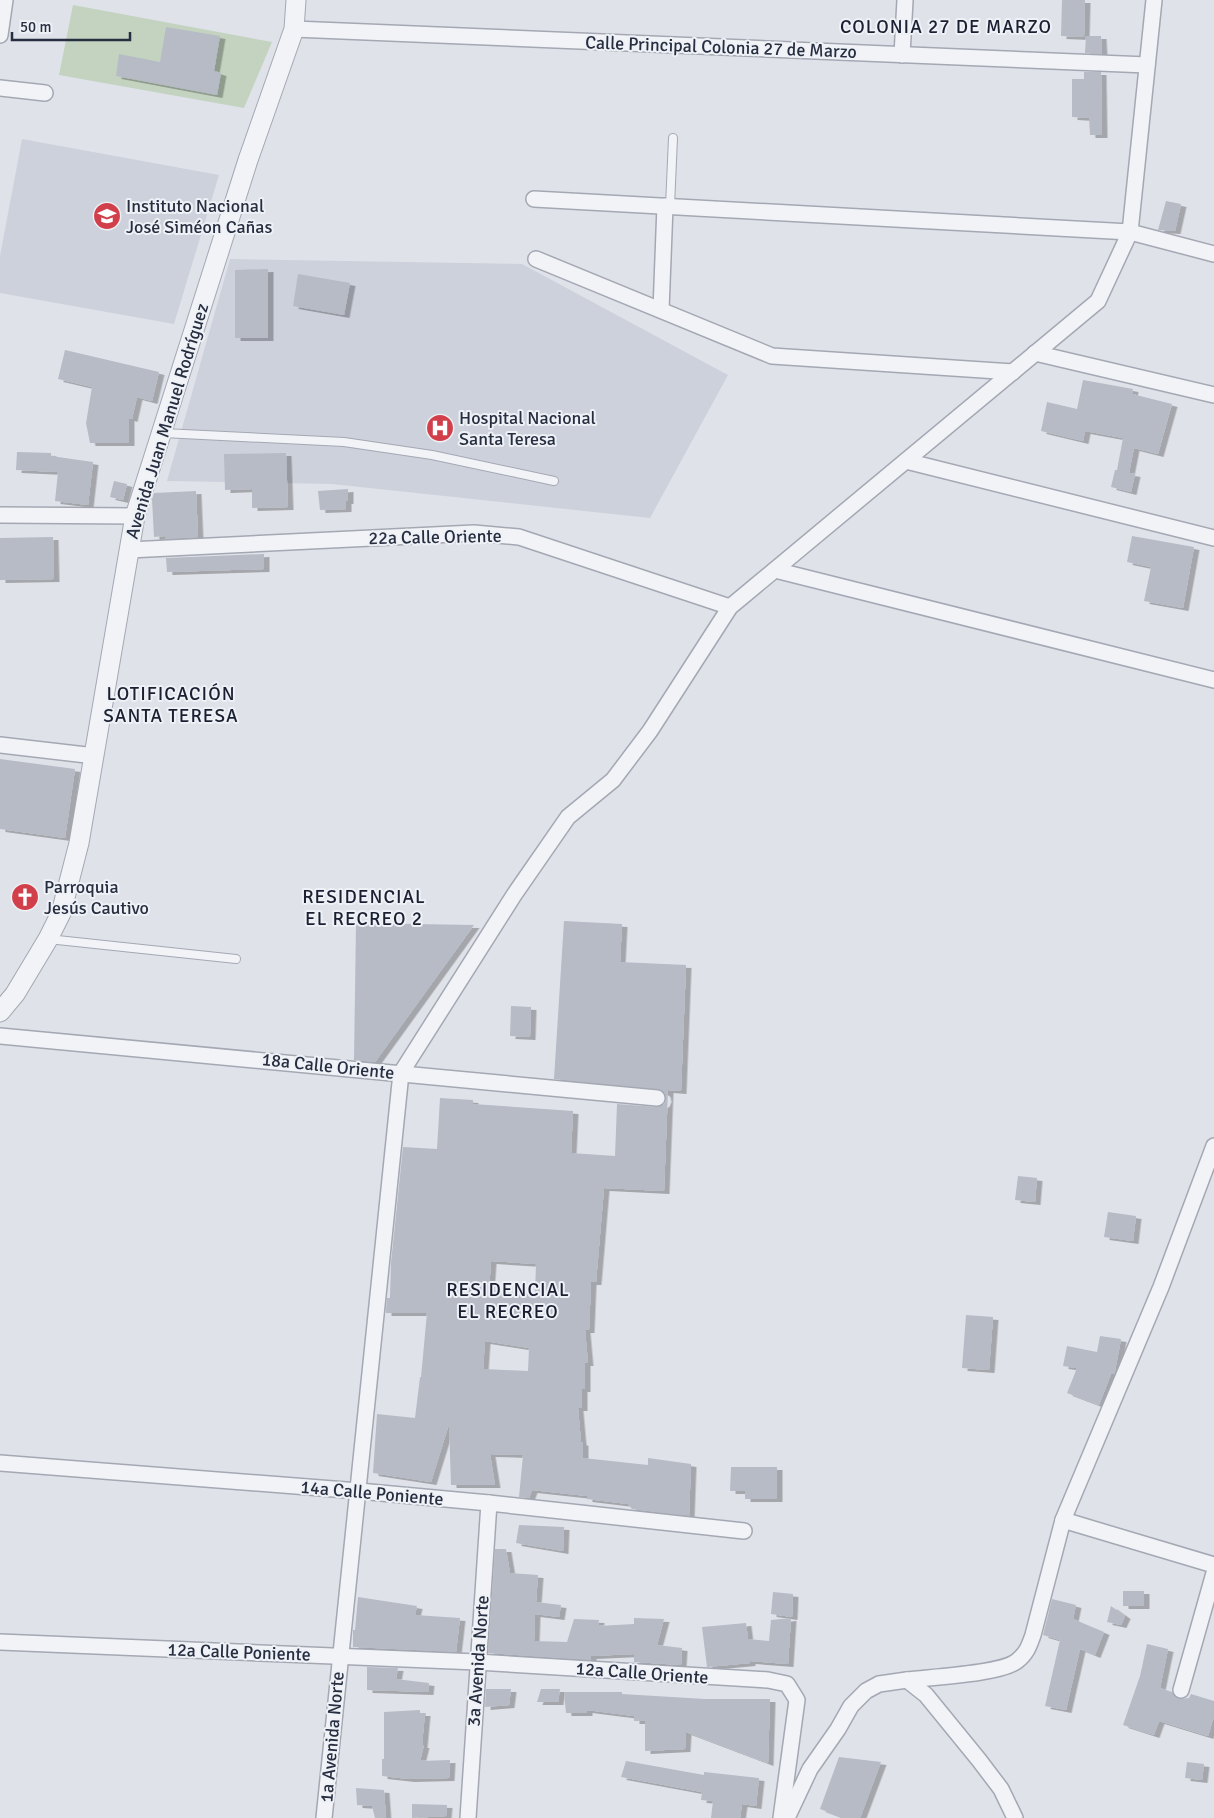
<svg xmlns="http://www.w3.org/2000/svg" width="1214" height="1818" viewBox="0 0 1214 1818" font-family="Signika,sans-serif">
	<defs>
		<filter id="shadow"><feDropShadow dx="5.5" dy="3" stdDeviation="0" flood-color="#0004"/></filter>
	</defs>
	<rect width="100%" height="100%" fill="#dfe2e9"/>
	<g fill="#cdd1db">
		<polygon points="22,139 219,175 174,324 0,293 0,256"/>
		<polygon points="230,259 522,264 728,375 650,518 332,484 167,481"/>
	</g>
	<polygon fill="#c3d3c0" points="73,5 272,42 244,108 59,75"/>
	<g fill="#b6bbc6" fill-rule="evenodd" filter="url(#shadow)">
		<polygon points="1062,0 1085,0 1084,37 1061,36"/>
		<polygon points="166,27 220,36 214,71 221,73 217,95 116,76 119,54 160,62"/>
		<polygon points="1086,36 1101,36 1102,54 1085,53"/>
		<polygon points="1084,72 1101,72 1102,135 1090,135 1089,118 1072,117 1072,79 1084,79"/>
		<polygon points="1166,201 1181,204 1175,231 1158,230"/>
		<polygon points="268,269 268,338 235,338 235,270"/>
		<polygon points="298,274 350,283 344,315 293,306"/>
		<polygon points="65,350 159,372 152,401 137,397 132,419 129,418 129,443 90,443 86,423 92,387 58,379"/>
		<polygon points="1083,380 1133,389 1132,394 1172,404 1158,454 1134,448 1129,473 1135,474 1131,492 1111,487 1115,470 1117,470 1123,438 1085,431 1083,441 1041,431 1047,402 1077,409"/>
		<polygon points="17,452 51,453 51,456 93,462 88,505 55,501 58,472 16,470"/>
		<polygon points="286,453 288,507 252,508 252,489 225,490 224,454"/>
		<polygon points="114,481 127,484 123,500 110,497"/>
		<polygon points="348,489 348,501 346,501 346,509 320,510 318,491"/>
		<polygon points="196,491 198,537 165,539 165,536 154,537 152,499 154,493"/>
		<polygon points="1132,536 1194,547 1183,608 1144,601 1151,567 1127,562"/>
		<polygon points="53,537 54,579 0,580 0,538"/>
		<polygon points="264,554 264,569 167,572 166,558"/>
		<polygon points="0,759 75,769 65,838 0,829"/>
		<path d="M564,921L622,924L620,962L686,965L681,1091L668,1090L664,1191L604,1188L596,1282H591L589,1330H585L588,1363H585V1389H582V1408H578L581,1442L583,1443V1458L648,1465V1458L691,1464L689,1516L632,1509L628,1504L587,1499V1496L532,1490L529,1498L519,1497L523,1455L490,1454L495,1485H451L449,1424L431,1482L373,1473L377,1414L415,1418L420,1377H421L427,1313H386V1310L387,1298H390L391,1263L403,1147L437,1149L440,1098L473,1100V1104L573,1111L571,1153L615,1156L617,1104L657,1107L664,1104L666,1099L665,1094L658,1089L554,1079ZM491,1261L536,1264L535,1294L489,1290ZM485,1341L529,1348L528,1371L483,1369Z"/>
		<polygon points="356,923 474,925 375,1062 354,1060"/>
		<polygon points="511,1006 531,1007 530,1037 510,1036"/>
		<polygon points="1018,1176 1037,1178 1035,1202 1015,1200"/>
		<polygon points="1108,1212 1136,1216 1133,1241 1104,1237"/>
		<polygon points="966,1315 993,1317 989,1370 962,1368"/>
		<polygon points="1100,1336 1121,1339 1115,1371 1114,1374 1111,1374 1099,1405 1067,1393 1077,1368 1063,1366 1067,1346 1097,1352"/>
		<polygon points="731,1467 777,1467 777,1499 745,1499 745,1491 730,1491"/>
		<polygon points="519,1525 564,1527 563,1551 516,1543"/>
		<polygon points="495,1549 506,1549 510,1573 538,1575 536,1602 561,1605 559,1617 535,1614 534,1641 567,1642 574,1619 599,1620 598,1626 634,1624 634,1618 664,1619 657,1645 682,1648 681,1665 634,1662 634,1654 591,1656 591,1660 488,1653"/>
		<rect x="1123" y="1591" width="21" height="15"/>
		<polygon points="773,1592 793,1594 792,1617 771,1614"/>
		<polygon points="358,1597 417,1606 415,1615 460,1618 456,1652 353,1647 353,1630 355,1630"/>
		<polygon points="1052,1599 1076,1605 1073,1619 1104,1632 1095,1655 1080,1649 1066,1710 1045,1706 1060,1640 1043,1635"/>
		<polygon points="1111,1606 1125,1616 1121,1625 1107,1622"/>
		<polygon points="791,1618 788,1664 750,1661 750,1663 707,1667 702,1627 746,1623 748,1639 769,1641 771,1620"/>
		<polygon points="1147,1644 1168,1649 1160,1688 1172,1692 1175,1697 1179,1699 1189,1698 1191,1694 1214,1701 1214,1716 1208,1736 1159,1721 1154,1735 1123,1725 1140,1676"/>
		<polygon points="367,1667 398,1668 396,1679 429,1683 428,1692 367,1690"/>
		<polygon points="486,1689 511,1689 509,1705 485,1707"/>
		<polygon points="541,1689 560,1689 558,1702 537,1702"/>
		<polygon points="564,1692 622,1692 622,1694 705,1699 770,1699 768,1763 686,1732 685,1749 645,1751 645,1721 634,1721 634,1716 587,1710 587,1713 566,1713"/>
		<polygon points="420,1710 420,1713 425,1713 422,1745 424,1745 420,1761 450,1760 449,1778 409,1779 382,1776 382,1759 384,1759 384,1712"/>
		<polygon points="839,1757 881,1762 860,1818 844,1818 820,1809"/>
		<polygon points="626,1761 704,1775 704,1772 759,1778 756,1806 742,1804 740,1818 711,1818 713,1801 701,1800 702,1792 621,1777"/>
		<polygon points="1187,1762 1204,1764 1202,1780 1185,1778"/>
		<polygon points="356,1788 384,1790 386,1818 375,1818 372,1806 357,1805"/>
		<polygon points="412,1804 447,1805 446,1816 412,1818"/>
	</g>
	<g fill="none" stroke-linecap="round" stroke-linejoin="round">
		<g stroke="#a4a8b3" stroke-width="10">
			<g id="service">
				<polyline points="670,206 673,138"/>
				<polyline points="163,433 344,442 432,455 554,481"/>
				<polyline points="48,939 236,959"/>
			</g>
		</g>
		<g stroke="#a4a8b3" stroke-width="18">
			<g id="minor">
				<polyline points="294,29 1147,65"/>
				<polyline points="0,35 5,0"/>
				<polyline points="902,55 905,0"/>
				<polyline points="0,88 45,93"/>
				<polyline points="534,199 1130,232 1214,254"/>
				<polyline points="536,259 772,356 1013,372"/>
				<polyline points="661,310 665,206"/>
				<polyline points="1035,353 1214,395"/>
				<polyline points="906,461 1214,538"/>
				<polyline points="0,515 135,516"/>
				<polyline points="129,550 474,533 519,537 730,607"/>
				<polyline points="775,570 1214,680"/>
				<polyline points="0,745 95,756"/>
				<polyline points="0,1036 657,1098"/>
				<polyline points="0,1463 359,1491 489,1503 744,1531"/>
				<polyline points="1063,1520 1214,1565"/>
				<polyline points="0,1642 477,1662 768,1680 787,1684 797,1700 781,1818"/>
				<path d="M907,1680C931,1677 1001,1674 1017,1661C1027,1653 1029,1646 1033,1635L1063,1520L1161,1287L1214,1146"/>
				<polyline points="1181,1690 1214,1573"/>
				<polyline points="324,1818 401,1073 514,895 568,817 613,780 650,731 730,607 1098,301 1130,232 1154,0"/>
				<polyline points="468,1818 489,1503"/>
				<polyline points="787,1818 810,1769 838,1729 851,1706 866,1691 879,1684 907,1680 926,1695 979,1760 1001,1789 1015,1818"/>
			</g>
		</g>
		<g stroke="#a4a8b3" stroke-width="21">
			<polyline id="tertiary" points="0,1012 15,994 48,939 61,913 79,843 135,516 248,160 294,29 296,0"/>
		</g>
		<use href="#service" stroke="#f2f3f7" stroke-width="8"/>
		<use href="#minor" stroke="#f2f3f7" stroke-width="15"/>
		<use href="#tertiary" stroke="#f2f3f7" stroke-width="19"/>
	</g>
	<defs>
		<g id="school-disc" transform="scale(1.4375)"><circle r="9.5" fill="#d1404a" stroke="#eef1f6"/><path d="M0-5L7-2L0 1L-7-2ZM-4 1L0 2.5L4 1V4Q0 6-4 4Z" fill="#fff"/></g>
		<g id="hospital-disc" transform="scale(1.4375)"><circle r="9.5" fill="#d1404a" stroke="#eef1f6"/><path d="M-5-5h3v3.5h4V-5h3V5h-3V1.5h-4V5h-3Z" fill="#fff"/></g>
		<g id="church-disc" transform="scale(1.4375)"><circle r="9.5" fill="#d1404a" stroke="#eef1f6"/><path d="M-1.2-6h2.4v3.5h3.3v2.4h-3.3V6h-2.4V-.1h-3.3v-2.4h3.3Z" fill="#fff"/></g>
	</defs>
	<g fill-rule="evenodd">
		<use href="#school-disc" x="107" y="216"/>
		<use href="#hospital-disc" x="440" y="428"/>
		<use href="#church-disc" x="25" y="897"/>
	</g>
	<g text-anchor="middle" stroke-width="4" stroke-linejoin="round" paint-order="stroke">
		<g font-size="18" fill="#272e40" stroke="#eef1f6">
			<text transform="translate(721 47) rotate(2)" y="6">Calle Principal Colonia 27 de Marzo</text>
			<text transform="translate(167 421) rotate(-73)" y="6">Avenida Juan Manuel Rodríguez</text>
			<text transform="translate(435 537) rotate(-1)" y="6">22a Calle Oriente</text>
			<text transform="translate(328 1066) rotate(6)" y="6">18a Calle Oriente</text>
			<text transform="translate(372 1493) rotate(5)" y="6">14a Calle Poniente</text>
			<text transform="translate(239 1652) rotate(2)" y="6">12a Calle Poniente</text>
			<text transform="translate(478 1661) rotate(-86)" y="6">3a Avenida Norte</text>
			<text transform="translate(642 1673) rotate(4)" y="6">12a Calle Oriente</text>
			<text transform="translate(332 1737) rotate(-85)" y="6">1a Avenida Norte</text>
		</g>
		<g font-size="18" fill="#272e40" stroke="#eef1f6" text-anchor="start">
			<text x="126" y="212">Instituto Nacional<tspan x="126" dy="21">José Siméon Cañas</tspan></text>
			<text x="459" y="424">Hospital Nacional<tspan x="459" dy="21">Santa Teresa</tspan></text>
			<text x="44" y="893">Parroquia<tspan x="44" dy="21">Jesús Cautivo</tspan></text>
		</g>
		<g font-size="19" letter-spacing="1" fill="#1a2031" stroke="#eef1f6">
			<text x="946" y="33">COLONIA 27 DE MARZO</text>
			<text x="171" y="700">LOTIFICACIÓN<tspan x="171" dy="22">SANTA TERESA</tspan></text>
			<text x="364" y="903">RESIDENCIAL<tspan x="364" dy="22">EL RECREO 2</tspan></text>
			<text x="508" y="1296">RESIDENCIAL<tspan x="508" dy="22">EL RECREO</tspan></text>
		</g>
	</g>
	<path d="M12 32v8h118v-8" fill="none" stroke="#272e40" stroke-width="2.5"/>
	<text x="20" y="32" font-size="15" fill="#272e40" stroke="#eef1f6" stroke-width="4" paint-order="stroke">50 m</text>
</svg>
